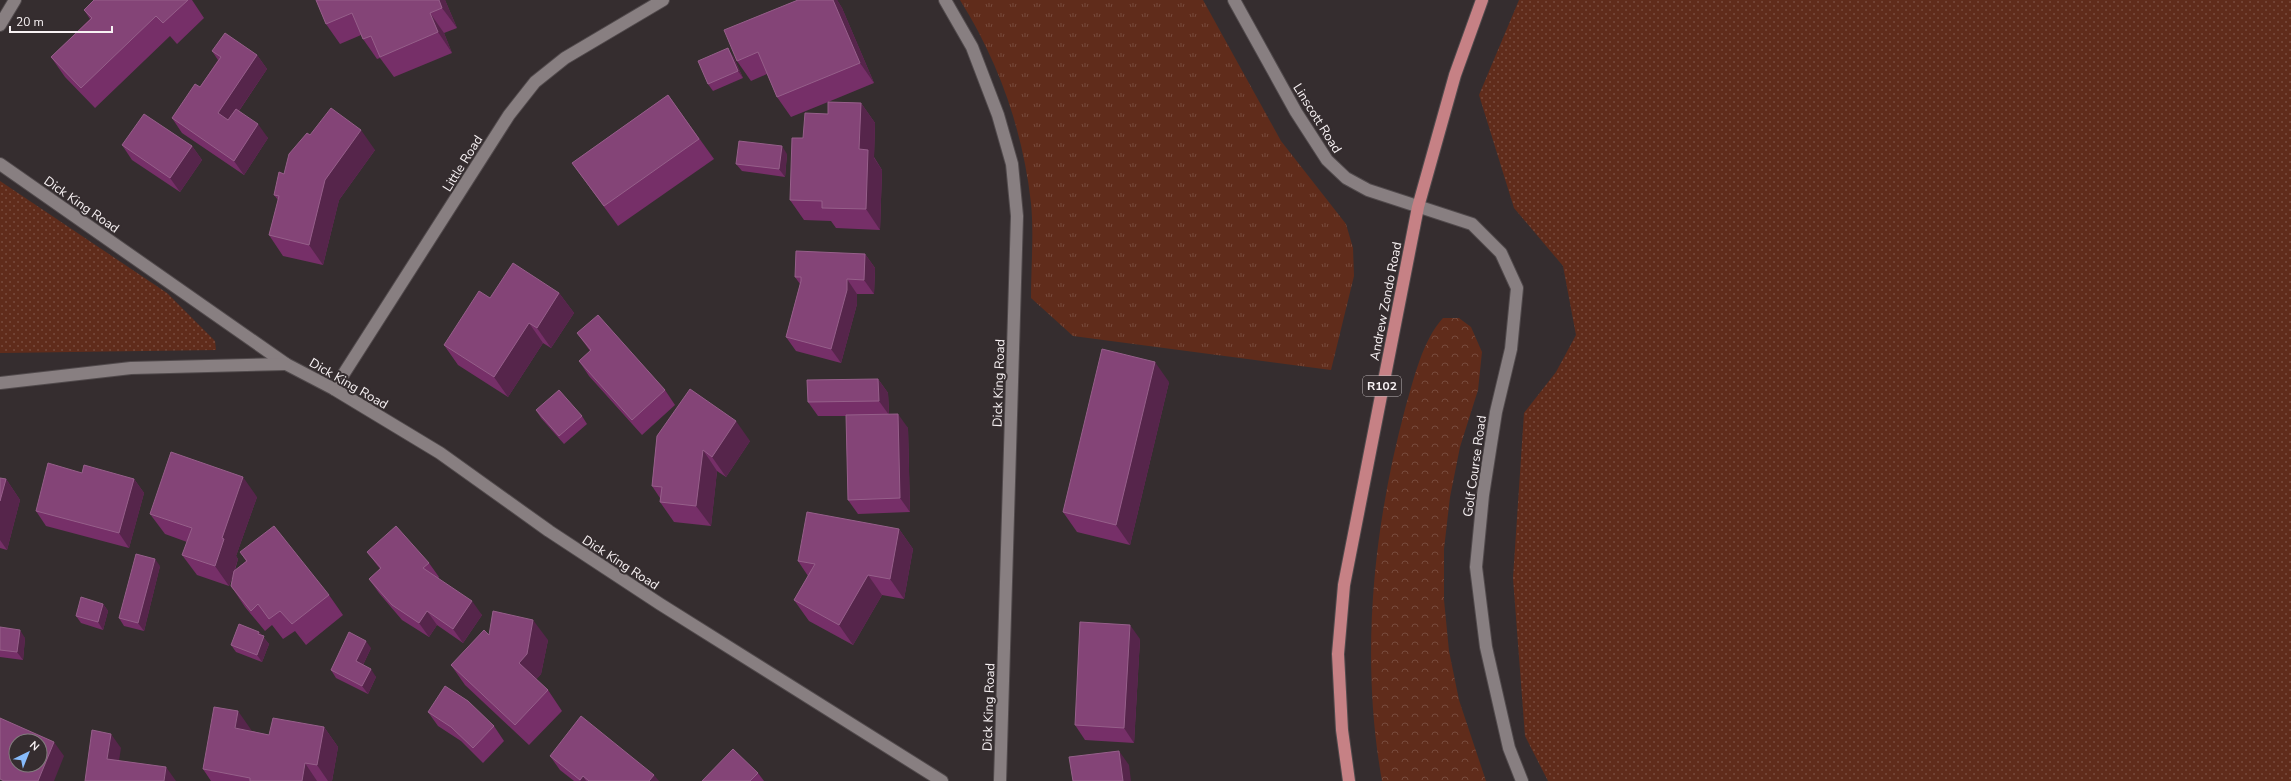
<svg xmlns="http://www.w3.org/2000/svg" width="2291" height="781" viewBox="0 0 2291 781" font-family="'Nunito Sans',sans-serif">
	<defs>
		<pattern id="grass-dots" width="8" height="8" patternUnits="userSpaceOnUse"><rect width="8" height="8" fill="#602c1b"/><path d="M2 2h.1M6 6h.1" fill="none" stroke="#784b3d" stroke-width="1.8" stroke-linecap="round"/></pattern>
		<pattern id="forest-crowns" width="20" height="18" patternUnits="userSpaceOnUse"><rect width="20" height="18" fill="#602c1b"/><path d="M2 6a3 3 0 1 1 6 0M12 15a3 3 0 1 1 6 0" fill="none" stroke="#784b3d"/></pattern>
		<pattern id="park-tufts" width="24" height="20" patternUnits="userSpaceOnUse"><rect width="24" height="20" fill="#602c1b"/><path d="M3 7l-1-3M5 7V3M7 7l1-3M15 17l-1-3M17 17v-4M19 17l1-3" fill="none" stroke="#784b3d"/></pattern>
	</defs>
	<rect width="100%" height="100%" fill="#352d2f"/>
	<g fill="url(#grass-dots)">
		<polygon points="1519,0 2291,0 2291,781 1548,781 1525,736 1513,578 1524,413 1556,372 1576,335 1563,266 1514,208 1479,95"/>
		<polygon points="0,181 167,293 215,341 216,350 0,353"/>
	</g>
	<path fill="url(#forest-crowns)" d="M1443,318H1459L1471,327L1482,352L1478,390L1460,447L1450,497L1444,549V600L1449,651L1459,700L1486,781H1382C1360,658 1373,529 1405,409C1414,379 1422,341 1443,318Z"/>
	<path fill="url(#park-tufts)" d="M960,0H1203L1281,141L1346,224L1353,248L1354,276L1331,370L1073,336L1031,298C1031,267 1034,234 1031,203C1023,131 999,62 960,0Z"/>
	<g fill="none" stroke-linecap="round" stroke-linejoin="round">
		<g stroke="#514a4c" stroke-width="14">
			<g id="street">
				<polyline points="945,0 972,47 998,115 1012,164 1017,216 1000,781"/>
				<polyline points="1234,0 1296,112 1327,160 1346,178 1368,190 1472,224 1501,253 1517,288 1511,349 1496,412 1483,495 1476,567 1486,647 1509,748 1522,781"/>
				<polyline points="0,25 15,0"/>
				<polyline points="0,164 286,364 334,389 440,453 549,531 660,604 942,781"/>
				<polyline points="0,383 131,368 286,364"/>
				<polyline points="334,389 509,115 535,82 565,58 663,0"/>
			</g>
		</g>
		<g stroke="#514a4c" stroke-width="14">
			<polyline id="primary" points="1349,781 1342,730 1338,654 1344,585 1418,207 1455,75 1482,0"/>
		</g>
		<use href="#street" stroke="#887f81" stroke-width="12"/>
		<use href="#primary" stroke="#c68185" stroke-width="12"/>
	</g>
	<g fill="#762f68">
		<polygon points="94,0 192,0 204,18 177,44 170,36 95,108 65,77 51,57 90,19 84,10"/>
		<polygon points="316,0 445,0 457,28 444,33 452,53 394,77 380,58 377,59 363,39 361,35 340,44 326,24"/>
		<polygon points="798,0 837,0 842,8 874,83 828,102 861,103 875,123 874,157 882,170 880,230 836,228 831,221 804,220 790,200 803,138 828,114 828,102 791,117 777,97 767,74 751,81 737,61"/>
		<polygon points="212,51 257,55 267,69 239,111 268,138 244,175 182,133 172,118 200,87 218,60"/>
		<polygon points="733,56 743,78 713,91 708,84"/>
		<polygon points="668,95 714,159 618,226 572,163"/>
		<polygon points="310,135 375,150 339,200 323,265 283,256 269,235 278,200 274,195 284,174"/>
		<polygon points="122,145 192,146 202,160 180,192 132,160"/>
		<polygon points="787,154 785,177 742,171 736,164"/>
		<polygon points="865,254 875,268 874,294 857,294 857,304 841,363 796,351 786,337 800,284 795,277"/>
		<polygon points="559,293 574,313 551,348 543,343 508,397 458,365 444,345 490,298"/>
		<polygon points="577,333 665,390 675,405 642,435 589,376 579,361 590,351"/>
		<polygon points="878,379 888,393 889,414 908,428 910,512 858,514 848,500 846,416 818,416 808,402"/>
		<polygon points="1169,382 1130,545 1077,532 1063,512"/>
		<polygon points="536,410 582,416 587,424 564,444 541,418"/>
		<polygon points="657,436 750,441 726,477 717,471 711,526 674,522 660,502 660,498 652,486"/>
		<polygon points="82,473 134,479 144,493 129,548 46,526 36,511"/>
		<polygon points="0,478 6,479 20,500 7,550 0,548"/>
		<polygon points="257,497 236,556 238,559 235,570 246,561 240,552 329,595 343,615 306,645 295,631 283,639 272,625 265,631 245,607 231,586 234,572 229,586 197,575 182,555 187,542 165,534 150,514"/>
		<polygon points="899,529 913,549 904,599 882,595 853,645 809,621 794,600 808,576 798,561"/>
		<polygon points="367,552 429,563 439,577 438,579 482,615 463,643 437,625 429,637 402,620 379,593 369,579 380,569"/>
		<polygon points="160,566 144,631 124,626 119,618"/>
		<polygon points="103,604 108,611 103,630 81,623 76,616"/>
		<polygon points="0,627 25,638 23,660 0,657"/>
		<polygon points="259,632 269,644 262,662 236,652 231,645"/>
		<polygon points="489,635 548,640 541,674 536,679 548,690 562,711 529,745 465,685 451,665"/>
		<polygon points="1140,639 1134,743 1085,740 1075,725"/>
		<polygon points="371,648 363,665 376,677 368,694 336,678 331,670"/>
		<polygon points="428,712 494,726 504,741 483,763 461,741 438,726"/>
		<polygon points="324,727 338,747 332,781 211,781 203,769 252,731 269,735"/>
		<polygon points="550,756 659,781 574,781 560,770"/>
		<polygon points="758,773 764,781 702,781"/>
	</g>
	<g fill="#56254b">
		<polygon points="439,0 445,0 457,28 442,8"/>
		<polygon points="833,0 837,0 842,8 874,83 860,63"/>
		<polygon points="430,13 444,33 452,53 438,32"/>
		<polygon points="728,48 733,56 743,78 738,71"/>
		<polygon points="257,55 267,69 228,127 218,113"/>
		<polygon points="861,103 875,123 874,158 882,170 880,230 866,209 859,149"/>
		<polygon points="258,124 268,138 244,175 234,161"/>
		<polygon points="361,130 375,150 339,200 323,265 309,245 325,180"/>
		<polygon points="192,146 202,160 180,192 170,178"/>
		<polygon points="782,146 787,154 785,177 779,169"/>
		<polygon points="865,254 875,268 874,294 864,280"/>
		<polygon points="847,279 857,294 857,304 841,363 831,349"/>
		<polygon points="559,293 574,313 551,348 537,328"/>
		<polygon points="529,323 543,343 508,397 494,377"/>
		<polygon points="1155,362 1169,382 1130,545 1116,525"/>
		<polygon points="878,379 888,393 889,415 879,401"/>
		<polygon points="898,414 908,428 910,512 900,498"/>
		<polygon points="736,421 750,441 726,477 712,457"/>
		<polygon points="703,450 717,471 711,526 696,506"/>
		<polygon points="243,477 257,497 236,556 238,559 229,586 215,566 222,538"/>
		<polygon points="6,479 20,500 7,550 0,540 0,501"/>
		<polygon points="134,479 144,493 129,548 119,533"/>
		<polygon points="899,529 913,549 904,599 890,579"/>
		<polygon points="155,559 160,566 144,631 138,623"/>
		<polygon points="868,575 882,595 853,645 839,625"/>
		<polygon points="472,601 482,615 463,643 453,629"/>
		<polygon points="103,604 108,611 103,630 98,622"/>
		<polygon points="427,611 437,625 429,637 419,623"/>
		<polygon points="533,620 548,640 541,674 533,683 519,663"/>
		<polygon points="1130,625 1140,639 1134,743 1124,728"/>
		<polygon points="20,630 25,638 23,660 17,652"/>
		<polygon points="259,632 269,644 262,662 257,655 258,634"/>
		<polygon points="366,641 371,648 361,669 356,661"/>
		<polygon points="371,669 376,677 368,694 362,686"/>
		<polygon points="238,711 252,731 235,728"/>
		<polygon points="324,727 338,747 332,781 328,781 317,765"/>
		<polygon points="111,734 121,748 117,773 107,759"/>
		<polygon points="54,742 64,756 54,781 38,781"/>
		<polygon points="1119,751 1129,765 1131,781 1123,781"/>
		<polygon points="305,763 317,781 302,781"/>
		<polygon points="166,767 176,781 164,781"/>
		<polygon points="654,775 659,781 649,781"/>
		<polygon points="583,776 586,781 581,781 580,780"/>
	</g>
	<g fill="#844477" stroke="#965f8a" fill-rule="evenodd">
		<polygon points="94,0 188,0 163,23 156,16 81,88 51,57 92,18 84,10"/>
		<polygon points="316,0 439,0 442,8 430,13 438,32 380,57 371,36 363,39 352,13 326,24"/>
		<polygon points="798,0 833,0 860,63 777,97 758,52 737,61 724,30"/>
		<polygon points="225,33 257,55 218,113 228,120 236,109 258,124 234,161 172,118 195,84 200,87 221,57 212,51"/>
		<polygon points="728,48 738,71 708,84 698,61"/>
		<polygon points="668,95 699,139 604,206 572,163"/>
		<polygon points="828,102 861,103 859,149 868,150 866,209 822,208 822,201 790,200 792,138 803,138 805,113 828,114"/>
		<polygon points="331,108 361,130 325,180 309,245 269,235 279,196 274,195 279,172 284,174 289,154 307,133 310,135"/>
		<polygon points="144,114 192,146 170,178 122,145"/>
		<polygon points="739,141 782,146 779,169 736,164"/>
		<polygon points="796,251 865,254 864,280 847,279 847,290 831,349 786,337 801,281 801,277 795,277"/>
		<polygon points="513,263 559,293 537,328 529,323 494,377 444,345 479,291 490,298"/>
		<polygon points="598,315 665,390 632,420 579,361 591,350 577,333"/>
		<polygon points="1102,349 1155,362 1116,525 1063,512"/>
		<polygon points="878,379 879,401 808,402 807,380"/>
		<polygon points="690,389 736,421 712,457 703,450 696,506 660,502 662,487 652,486 657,436"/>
		<polygon points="559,390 582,416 559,436 536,410"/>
		<polygon points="898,414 900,498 848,500 846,415"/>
		<polygon points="171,452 243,477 222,538 224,539 215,566 182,555 192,528 150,514"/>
		<polygon points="48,463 82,473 84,465 134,479 119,533 36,511"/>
		<polygon points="0,478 6,479 0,501"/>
		<polygon points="807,512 899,529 890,579 868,575 839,625 794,600 815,564 798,561"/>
		<polygon points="274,526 329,595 292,624 280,611 269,619 258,604 251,611 231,586 234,571 247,561 240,552"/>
		<polygon points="396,526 429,563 423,568 472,601 453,629 427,611 419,623 392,605 369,579 381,568 367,552"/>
		<polygon points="136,554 155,559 138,623 119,618"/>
		<polygon points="81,597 103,604 98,622 76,616"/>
		<polygon points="493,611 533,620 527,654 519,663 548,690 515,725 451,665 484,630 489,635"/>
		<polygon points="1080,622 1130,625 1124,728 1075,725"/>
		<polygon points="239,624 259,632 258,634 264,636 257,655 231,645"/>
		<polygon points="0,627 20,630 17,652 0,650"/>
		<polygon points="349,632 366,641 356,661 371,669 362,686 331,670"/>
		<polygon points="445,686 468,701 494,726 473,748 451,727 428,712"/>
		<polygon points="214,707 238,711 235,728 269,735 273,718 324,727 317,765 305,763 302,781 250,781 250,778 203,769"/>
		<polygon points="581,716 654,775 649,781 589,781 583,776 580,780 550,756"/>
		<path d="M0,718L54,742L38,781H4L0,779ZM16,741H40V765H16Z"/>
		<polygon points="92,730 111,734 107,759 166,767 164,781 85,781"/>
		<polygon points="733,749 758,773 750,781 702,781"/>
		<polygon points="1119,751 1123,781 1073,781 1069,757"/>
	</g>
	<g text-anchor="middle" stroke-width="4" stroke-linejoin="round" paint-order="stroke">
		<rect fill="#352d2f" stroke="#beb7b9" stroke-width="1" x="1363" y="376" width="38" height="20" rx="3"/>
		<g font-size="12" font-weight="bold" fill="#f8f2f4">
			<text x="1382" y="390">R102</text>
		</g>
		<g font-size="13" fill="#f8f2f4" stroke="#352d2f">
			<text transform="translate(1318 118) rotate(58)" y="5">Linscott Road</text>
			<text transform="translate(462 163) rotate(-58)" y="5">Little Road</text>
			<text transform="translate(82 204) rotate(35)" y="5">Dick King Road</text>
			<text transform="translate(1385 301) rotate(-79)" y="5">Andrew Zondo Road</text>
			<text transform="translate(349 383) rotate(30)" y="5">Dick King Road</text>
			<text transform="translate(998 383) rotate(-88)" y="5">Dick King Road</text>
			<text transform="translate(1474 466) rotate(-82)" y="5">Golf Course Road</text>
			<text transform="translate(621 562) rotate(33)" y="5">Dick King Road</text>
			<text transform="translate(988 707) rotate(-88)" y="5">Dick King Road</text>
		</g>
	</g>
	<g transform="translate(28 753) rotate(43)"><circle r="19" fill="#352d2f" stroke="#837c7e"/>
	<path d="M0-3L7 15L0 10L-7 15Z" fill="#87bbfb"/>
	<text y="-6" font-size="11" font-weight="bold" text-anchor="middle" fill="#f8f2f4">N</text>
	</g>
	<path d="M10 26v6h102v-6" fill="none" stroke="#f8f2f4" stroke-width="2"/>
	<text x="16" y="26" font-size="12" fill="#f8f2f4" stroke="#352d2f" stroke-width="3" paint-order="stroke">20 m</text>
</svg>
